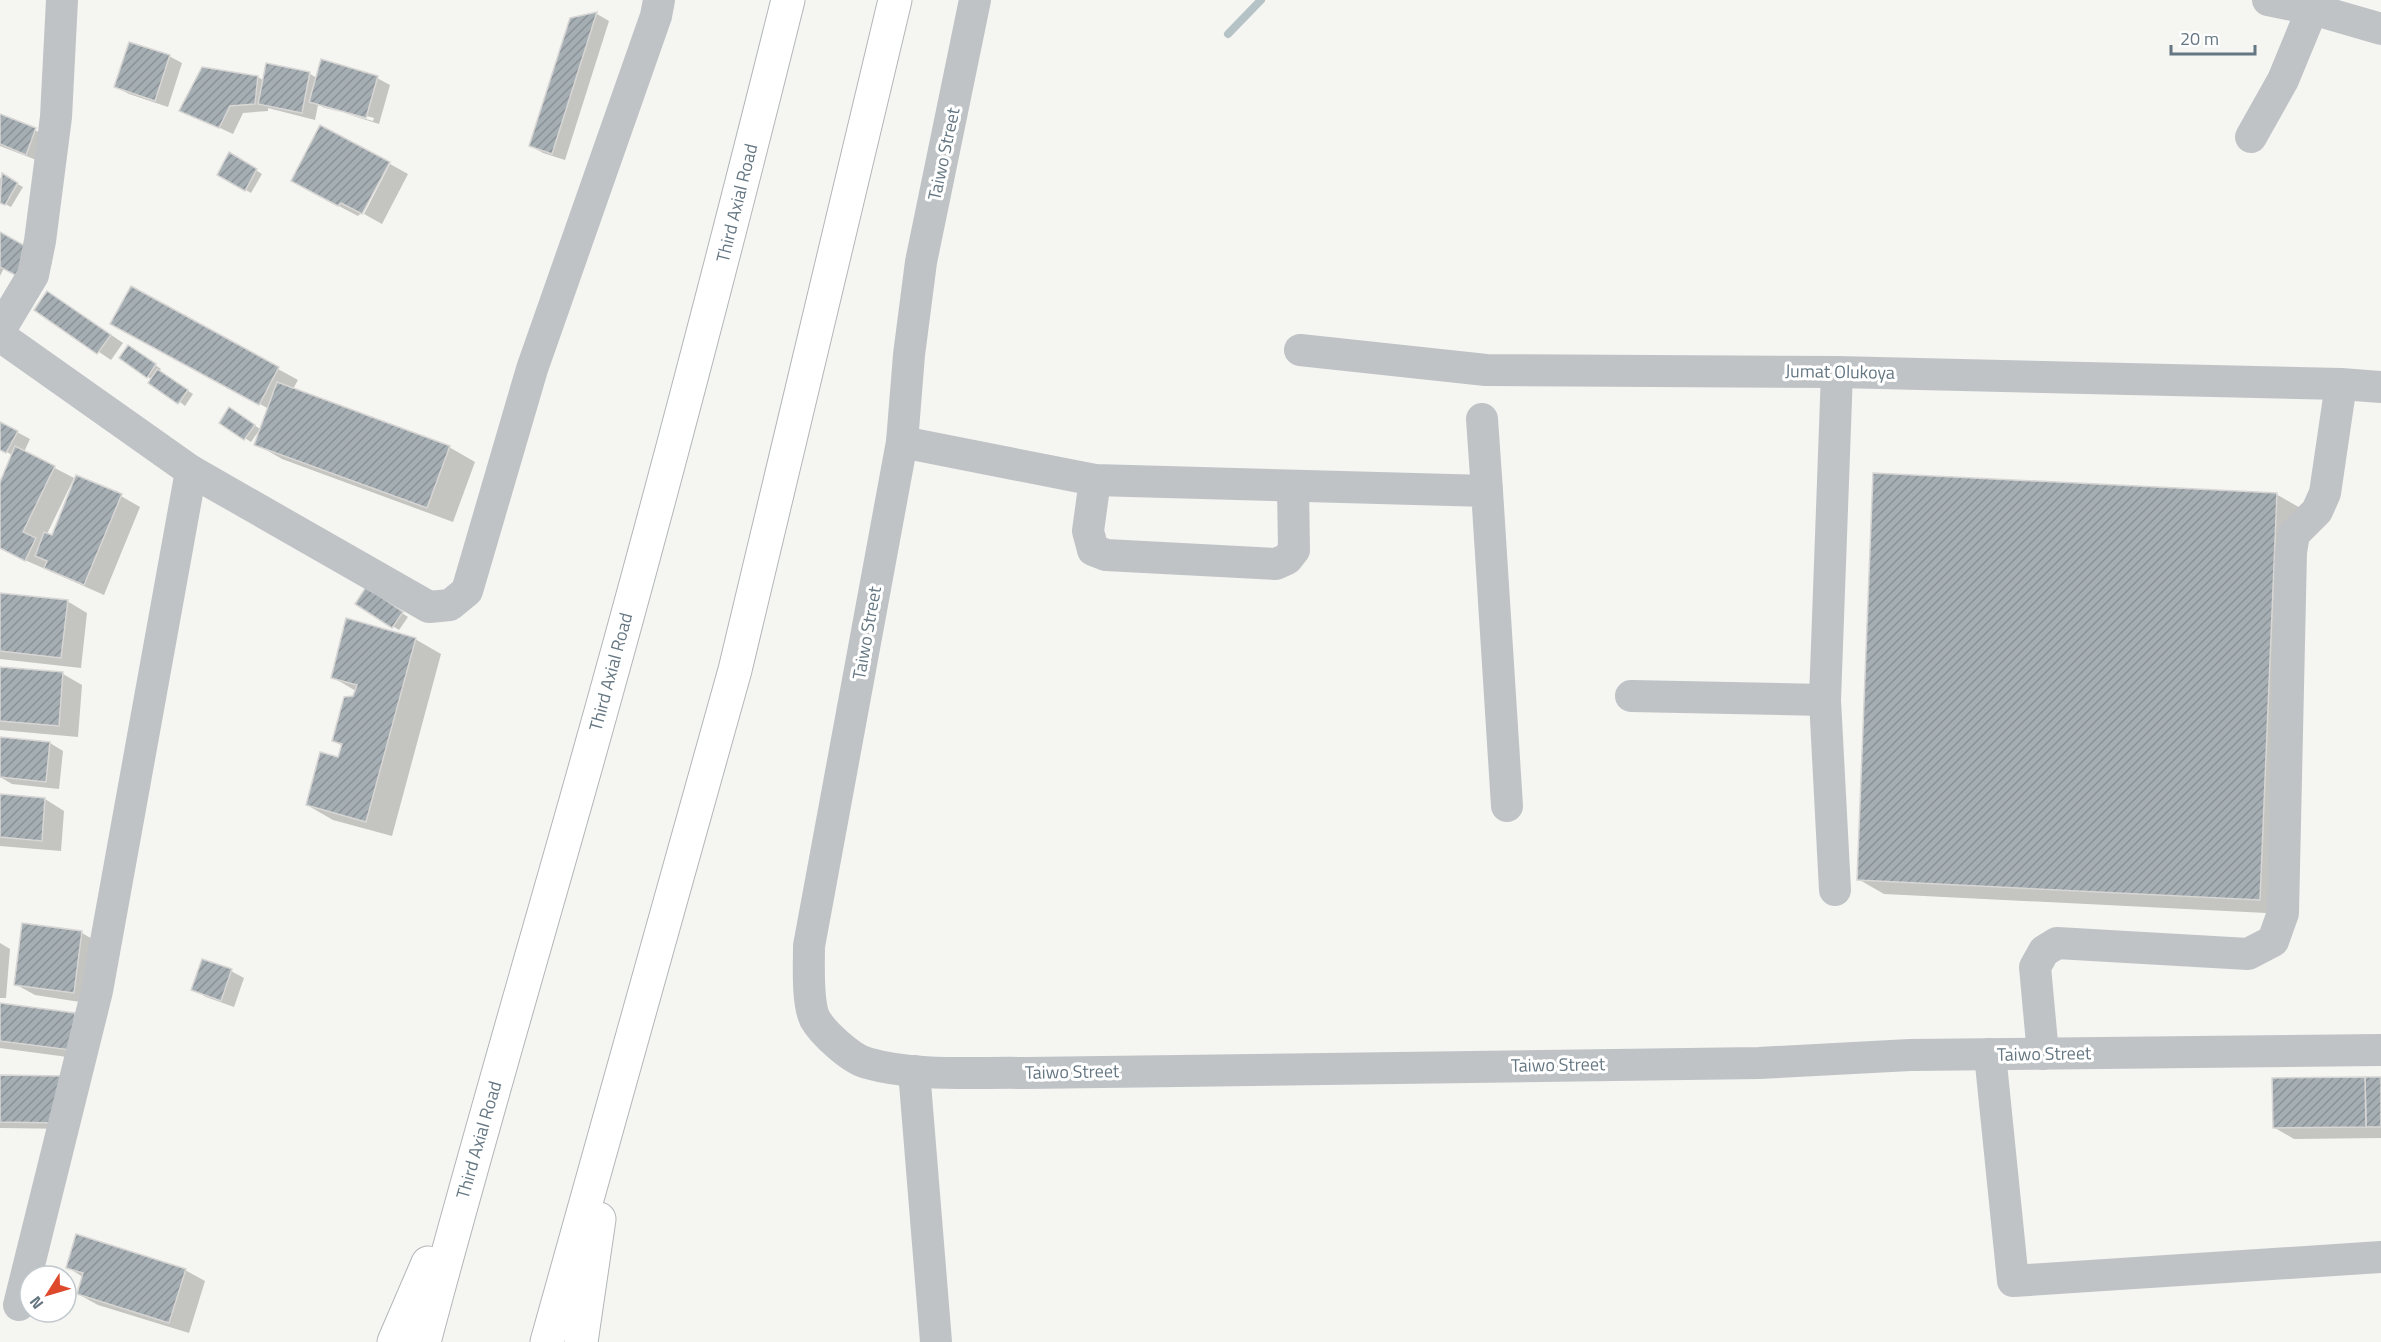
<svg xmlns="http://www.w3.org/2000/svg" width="2381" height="1342" viewBox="0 0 2381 1342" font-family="'Titillium Web',sans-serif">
	<defs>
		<pattern id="building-hatch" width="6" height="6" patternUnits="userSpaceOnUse" patternTransform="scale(1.5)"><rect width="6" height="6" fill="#a5aeb3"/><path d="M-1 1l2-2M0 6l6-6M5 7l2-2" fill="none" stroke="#8a9297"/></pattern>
	</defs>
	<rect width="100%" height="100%" fill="#f5f5f2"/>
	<g fill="#0003" fill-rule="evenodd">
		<polygon points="597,14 609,21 565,160 543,153 531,146 571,19"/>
		<polygon points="169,56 182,63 168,107 129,94 116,87"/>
		<path d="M203,68L258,77L264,81L310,74L317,78H377L390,85L379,124L318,105L315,120L268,108V111L243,113L233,134L181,110ZM322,104L374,118L373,121L322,107Z"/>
		<polygon points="0,115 48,136 39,161 0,146"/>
		<polygon points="321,127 361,213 358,216 312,192"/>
		<polygon points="230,154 262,174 251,193 219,174"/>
		<polygon points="390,164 408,174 382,224 364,214"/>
		<polygon points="2,175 23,187 11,207 0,201 0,179"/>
		<polygon points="0,234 52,263 39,287 4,268 0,276"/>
		<polygon points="131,288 298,380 293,389 449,447 475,462 453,522 282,459 256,444 269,409 131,334"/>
		<polygon points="60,300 123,343 111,360 36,310"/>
		<polygon points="134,350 161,369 159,372 193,394 185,406 147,376"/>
		<polygon points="236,413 260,429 251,442 221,422"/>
		<polygon points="0,423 30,439 24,452 74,478 47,534 53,537 121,496 140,507 104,595 0,549 0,487 12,455 0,448"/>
		<polygon points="2276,494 2302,509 2286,914 1884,894 1858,879"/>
		<polygon points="372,593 408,617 399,630 357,603"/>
		<polygon points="0,594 67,601 87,613 81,668 0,659"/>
		<polygon points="415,639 441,654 392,836 333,820 307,805 339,759 343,746 333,741 356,691 332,677"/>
		<polygon points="0,669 63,674 82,685 78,737 0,730"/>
		<polygon points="0,738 50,743 63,751 59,789 12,784 0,777"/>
		<polygon points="0,796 45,799 64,811 61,851 0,846"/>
		<polygon points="24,925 82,933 101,944 93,1004 35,995 15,984"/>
		<polygon points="0,943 10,949 6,998 0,998"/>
		<polygon points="231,971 244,978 234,1007 206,997 193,989"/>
		<polygon points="0,1005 74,1014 94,1025 90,1060 0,1048"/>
		<polygon points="0,1077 73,1129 0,1128"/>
		<polygon points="2381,1079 2381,1138 2294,1139 2275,1128"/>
		<polygon points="67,1267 185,1270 205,1281 189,1333 98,1305 78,1294 83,1277"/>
	</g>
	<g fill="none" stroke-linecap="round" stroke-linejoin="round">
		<polyline stroke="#b5c2c6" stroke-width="8" points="1228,34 1261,0"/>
	</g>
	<g fill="url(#building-hatch)" stroke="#d7d6d4" stroke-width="1.5">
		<polygon points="597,12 552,154 529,146 570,18"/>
		<polygon points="129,42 170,55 155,101 114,87"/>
		<polygon points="321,59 378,76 366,118 309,102"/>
		<polygon points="266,63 310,72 302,113 258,104"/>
		<polygon points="202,67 258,76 255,104 230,106 219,128 179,111"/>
		<polygon points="0,114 36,128 26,155 0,144"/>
		<polygon points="320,125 390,162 362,214 341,203 338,206 291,181"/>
		<polygon points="229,152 257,169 245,191 217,175"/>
		<polygon points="2,173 18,183 5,205 0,203"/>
		<polygon points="0,232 34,251 19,277 0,267"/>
		<polygon points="131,286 279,367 259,405 110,324"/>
		<polygon points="47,291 111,335 97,354 34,310"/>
		<polygon points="128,345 156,364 147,378 119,358"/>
		<polygon points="157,369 188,390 178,404 148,383"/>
		<polygon points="277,382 450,446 427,508 254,445"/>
		<polygon points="229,407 255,425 244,440 219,423"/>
		<polygon points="0,422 18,431 6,453 0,450"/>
		<polygon points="15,446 55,466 23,532 36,538 25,561 0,548 0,482"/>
		<polygon points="1873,473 2277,493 2260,900 1857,880"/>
		<polygon points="76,475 122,494 84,585 44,568 47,561 35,556 44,532 52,535"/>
		<polygon points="366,587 403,612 392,628 355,604"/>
		<polygon points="0,593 68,600 61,658 0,651"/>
		<polygon points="346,618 416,638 366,822 306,805 320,752 338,757 342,744 332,741 344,697 353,696 357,685 331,678"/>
		<polygon points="0,667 63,672 59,726 0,721"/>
		<polygon points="0,737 50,742 46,782 0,777"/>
		<polygon points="0,794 45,798 42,841 0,837"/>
		<polygon points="22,923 82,931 74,993 14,985"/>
		<polygon points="202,959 232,969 221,1001 191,990"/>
		<polygon points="0,1003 75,1013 71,1050 0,1041"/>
		<polygon points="0,1075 61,1076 60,1123 0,1122"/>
		<polygon points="2365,1077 2381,1077 2381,1127 2366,1127"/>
		<polygon points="2365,1077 2366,1127 2273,1128 2272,1078"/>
		<polygon points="76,1234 186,1269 169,1323 77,1294 83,1273 66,1268"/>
	</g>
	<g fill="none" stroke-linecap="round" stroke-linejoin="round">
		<g stroke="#b2b6b9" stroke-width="35">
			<g id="highway">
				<polyline points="394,1342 428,1263"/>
				<path d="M424,1342C473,1157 527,974 579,790C653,528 722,264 788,0"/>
				<polyline points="547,1342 735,670 895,0"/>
				<polyline points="581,1342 599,1219"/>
			</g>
		</g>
		<g stroke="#bfc3c6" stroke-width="32">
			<path d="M975,0L921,262L909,355L902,442L809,946C809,965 807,1003 815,1019C823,1033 851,1059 867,1063C915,1077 976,1072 1027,1073L1759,1063L1910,1055L2381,1050"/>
			<polyline points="2268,0 2312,9 2381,29"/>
			<polyline points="2251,137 2283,80 2316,0"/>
			<polyline points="0,330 33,275 40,241 56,117 62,0"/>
			<polyline points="0,336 191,471 429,607 450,605 467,591 532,369 656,16 659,0"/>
			<polyline points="1300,350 1486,370 1837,372 2341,384 2381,387"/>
			<polyline points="1482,419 1487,491"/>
			<polyline points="902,442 1095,480 1487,491 1507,806"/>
			<polyline points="1095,480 1088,531 1093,550 1106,555 1276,564 1287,559 1294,550 1293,487"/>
			<polyline points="1631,696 1825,700"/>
			<polyline points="1835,890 1825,700 1837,372"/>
			<polyline points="1990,1054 2013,1281 2381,1257"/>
			<polyline points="2043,1054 2035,967 2044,951 2057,943 2248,954 2273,941 2283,913 2291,552 2294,534 2317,511 2325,493 2341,384"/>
			<polyline points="914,1071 936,1342"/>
			<polyline points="19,1305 97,991 191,471"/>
		</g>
		<use href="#highway" stroke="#fff" stroke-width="33"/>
	</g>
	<g text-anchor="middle" stroke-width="6" stroke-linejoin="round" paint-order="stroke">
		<g font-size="18" fill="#657782" stroke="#fff">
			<text transform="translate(944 154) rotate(-78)" y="6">Taiwo Street</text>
			<text transform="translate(737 203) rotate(-76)" y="6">Third Axial Road</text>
			<text transform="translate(1840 372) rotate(1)" y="6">Jumat Olukoya</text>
			<text transform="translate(867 633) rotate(-80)" y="6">Taiwo Street</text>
			<text transform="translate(611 672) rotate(-75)" y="6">Third Axial Road</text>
			<text transform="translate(2044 1054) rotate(-1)" y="6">Taiwo Street</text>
			<text transform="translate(1558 1065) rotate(-1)" y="6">Taiwo Street</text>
			<text transform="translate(1072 1072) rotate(-1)" y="6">Taiwo Street</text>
			<text transform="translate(479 1140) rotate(-74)" y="6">Third Axial Road</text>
		</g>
	</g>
	<g transform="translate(48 1294) rotate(233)"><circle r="28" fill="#ffffff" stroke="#c1c9cd" stroke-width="1.5"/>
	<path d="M0-4.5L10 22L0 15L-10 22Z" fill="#dd492a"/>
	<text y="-9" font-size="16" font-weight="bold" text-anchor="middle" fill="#657782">N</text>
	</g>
	<path d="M2171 45v9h84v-9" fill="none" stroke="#657782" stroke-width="3"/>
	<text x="2180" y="45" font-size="18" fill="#657782" stroke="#ffffff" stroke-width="4.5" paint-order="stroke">20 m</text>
</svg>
